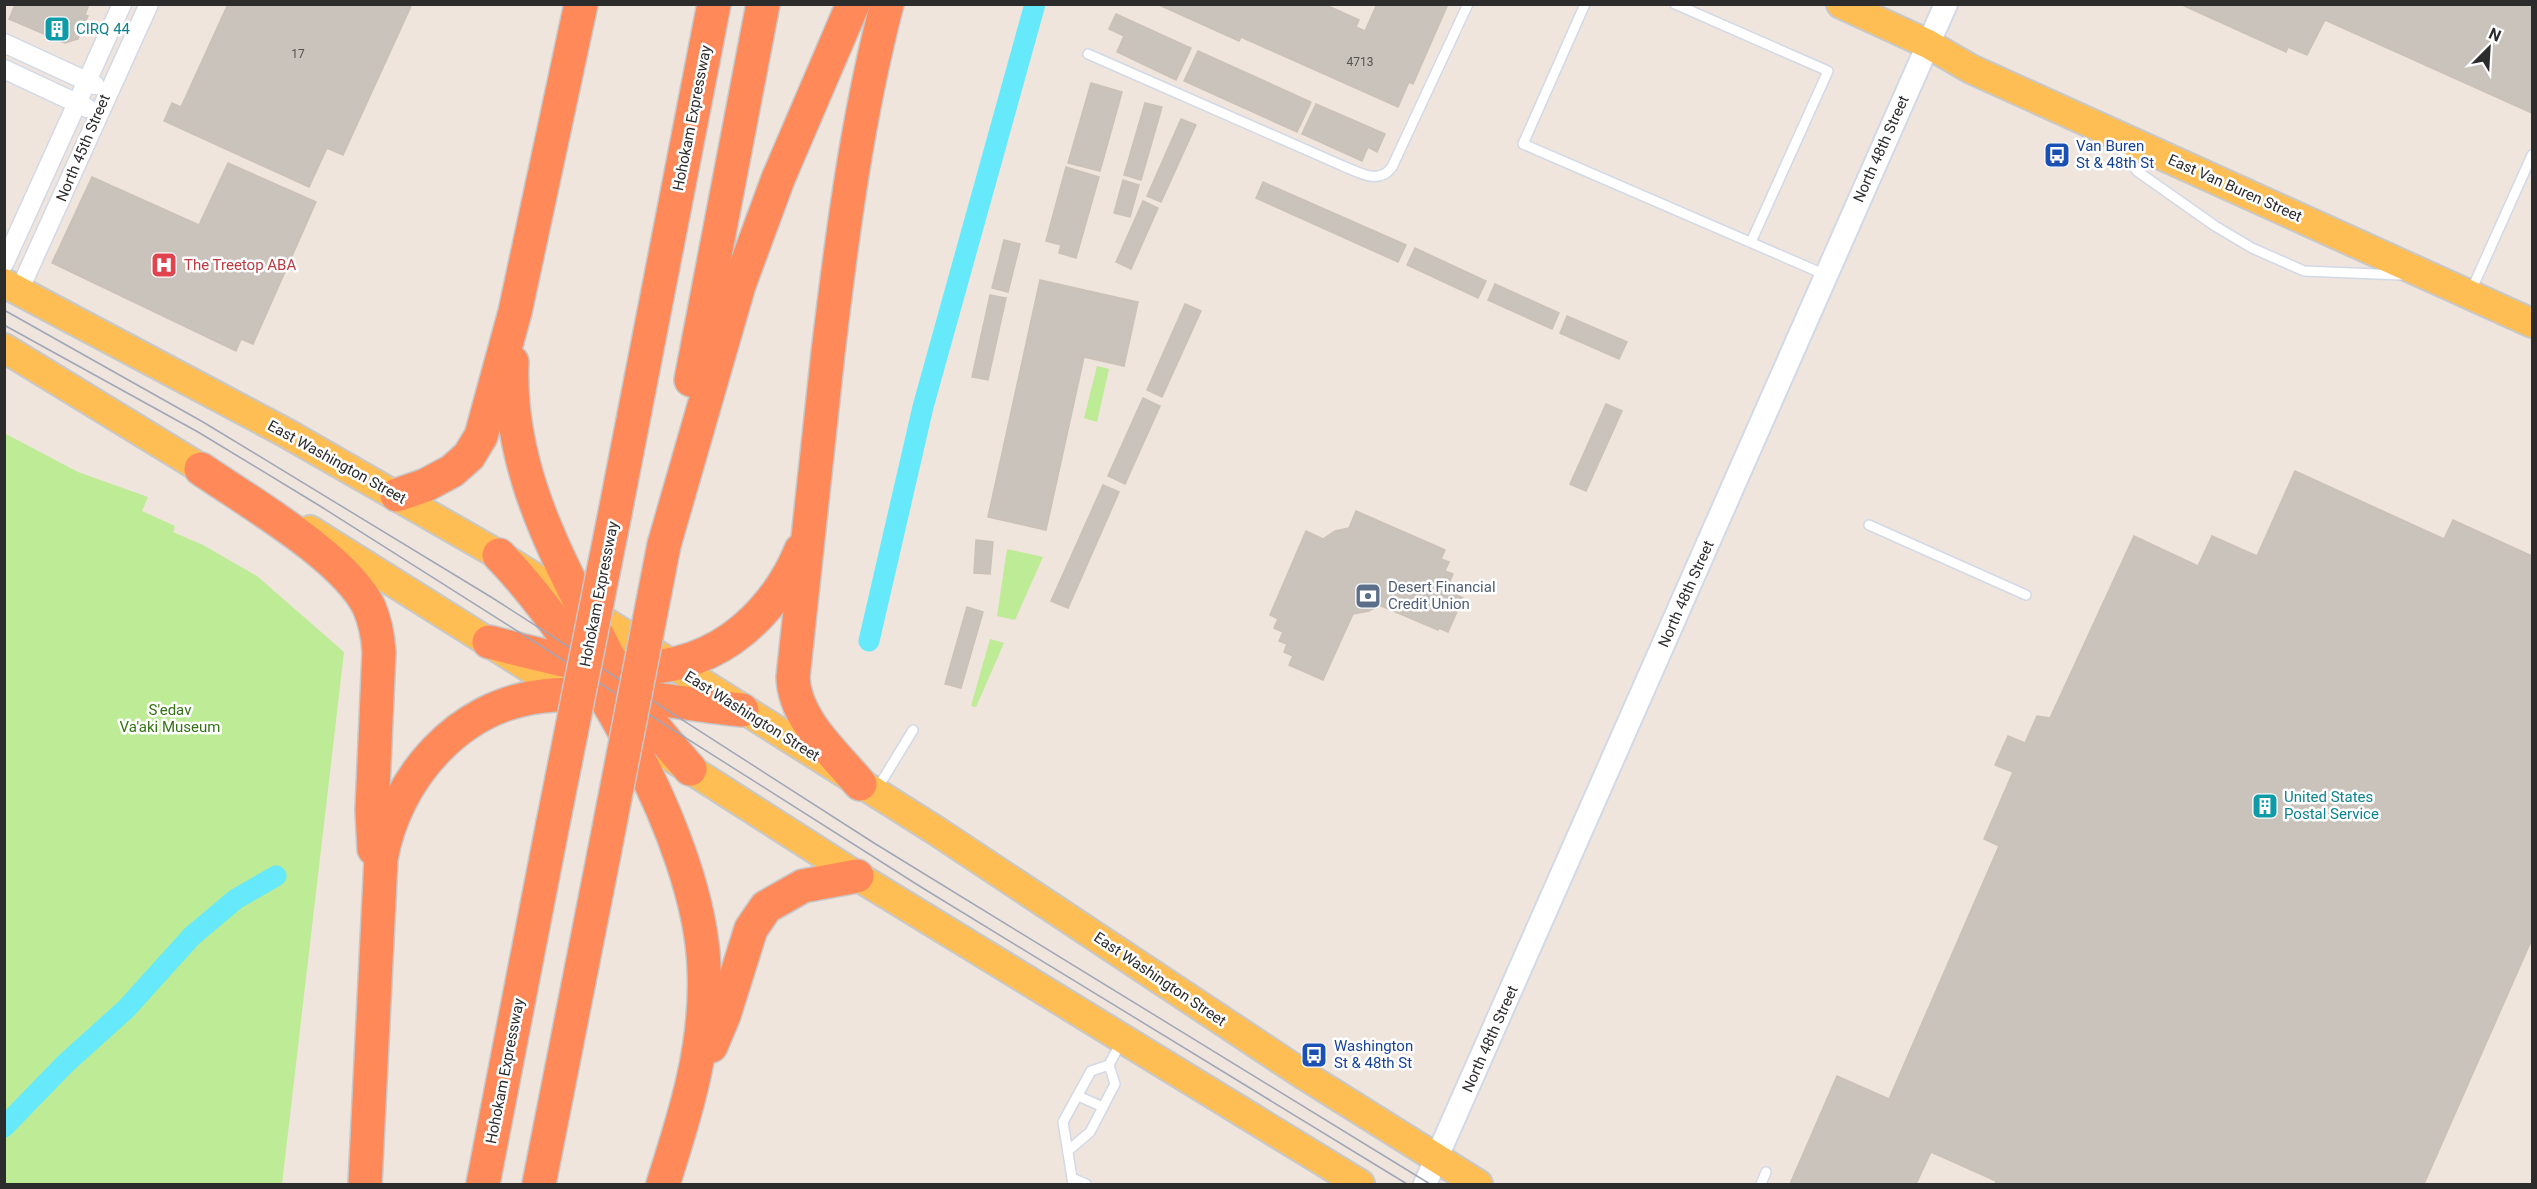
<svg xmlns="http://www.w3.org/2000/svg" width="2537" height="1189" viewBox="0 0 2537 1189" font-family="Roboto,sans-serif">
	<rect width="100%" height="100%" fill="#efe5dd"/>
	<g fill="#beeb95">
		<polygon points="1097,366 1109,369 1097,422 1084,418"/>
		<polygon points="4,433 78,472 148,497 142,511 175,526 173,532 203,545 257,576 344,652 282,1184 5,1184"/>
		<polygon points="1007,549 1043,557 1015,620 997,616"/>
		<polygon points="990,639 1004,643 976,707 971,706"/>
	</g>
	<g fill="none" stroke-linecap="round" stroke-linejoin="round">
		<g stroke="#66e9fb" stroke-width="21">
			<polyline points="869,641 923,407 1035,4"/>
			<polyline points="4,1127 65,1064 126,1009 192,936 236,899 276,876"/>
		</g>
	</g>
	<g fill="#cac3bc" stroke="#cbc1b6" stroke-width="1.5">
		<polygon points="19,4 89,4 85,15 88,16 78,39 65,43 9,19 15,5"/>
		<polygon points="228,4 412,4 343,155 327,148 309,187 164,121 172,103 181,107"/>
		<polygon points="1157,4 1324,4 1359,20 1356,27 1365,31 1377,4 1448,4 1413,84 1409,82 1398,107 1241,37 1239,41"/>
		<polygon points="2180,4 2532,4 2532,113 2325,20 2307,55 2288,47 2286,52"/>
		<polygon points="1116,14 1191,48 1176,80 1117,52 1124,36 1109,29"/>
		<polygon points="1198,51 1311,102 1297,132 1184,81"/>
		<polygon points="1091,83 1122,92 1100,171 1068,163"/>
		<polygon points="1145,103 1162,107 1141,180 1124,175"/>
		<polygon points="1316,104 1385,134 1377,152 1368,147 1362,161 1302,134"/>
		<polygon points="1181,119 1196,125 1161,202 1147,196"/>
		<polygon points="228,163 316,202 253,344 241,339 236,351 52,263 92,177 199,225"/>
		<polygon points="1066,167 1099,177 1076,258 1059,253 1061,245 1046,241"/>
		<polygon points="1123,180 1139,185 1130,217 1114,213"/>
		<polygon points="1263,182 1406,245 1398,262 1256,198"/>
		<polygon points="1143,201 1158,208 1131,269 1116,262"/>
		<polygon points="1004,240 1020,244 1008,292 992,288"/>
		<polygon points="1415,248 1486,281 1478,298 1407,265"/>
		<polygon points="1040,280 1138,302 1124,366 1084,357 1046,530 988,517"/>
		<polygon points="1495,284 1559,313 1552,329 1488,300"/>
		<polygon points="990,295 1006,298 988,380 972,377"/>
		<polygon points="1185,304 1201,311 1162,397 1147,390"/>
		<polygon points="1567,316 1627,342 1619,359 1560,333"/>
		<polygon points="1143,398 1160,406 1125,484 1108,476"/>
		<polygon points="1606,404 1622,411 1586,491 1570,484"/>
		<polygon points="2295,471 2444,539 2453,520 2532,556 2532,939 2424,1184 1995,1184 1996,1181 1931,1152 1916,1184 1790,1184 1837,1076 1889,1099 1999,846 1984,839 2013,772 1995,765 2008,736 2025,743 2037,716 2050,718 2134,536 2198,566 2212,536 2257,556"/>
		<polygon points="1103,485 1119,492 1068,608 1051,601"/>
		<polygon points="1356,511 1445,550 1441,559 1449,562 1445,571 1453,574 1450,581 1458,585 1454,594 1463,598 1448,632 1439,628 1438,630 1379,605 1369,611 1353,614 1323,680 1289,665 1293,656 1284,652 1287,644 1279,641 1283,632 1274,628 1278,619 1270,615 1306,531 1323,539 1335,531 1349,528"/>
		<polygon points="976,540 993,542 990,574 974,573"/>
		<polygon points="967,607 983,612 961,688 945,684"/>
	</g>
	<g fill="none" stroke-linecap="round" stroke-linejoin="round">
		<g stroke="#d2d9e6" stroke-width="12">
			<g id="service">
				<polyline points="1585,4 1523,144 1826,275"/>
				<polyline points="1675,4 1828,71 1751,242"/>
				<path d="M1088,54L1343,166C1360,173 1379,185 1392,167L1468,4"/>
				<polyline points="2117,145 2137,171 2215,226 2252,248 2304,271 2401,275"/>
				<polyline points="2471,291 2532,155"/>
				<polyline points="1869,525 2026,595"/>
				<polyline points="877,789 913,730"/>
				<polyline points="1109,1065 1122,1040"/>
				<polyline points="1078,1096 1103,1107"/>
				<polyline points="1070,1149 1090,1132 1115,1084 1109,1065 1091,1071 1063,1122 1073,1184"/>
				<polyline points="1074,1179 1086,1184"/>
				<polyline points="1761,1184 1766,1172"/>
			</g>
		</g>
		<g stroke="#d2d9e6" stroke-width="21">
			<g id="minor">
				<polyline points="4,43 95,85"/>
				<polyline points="4,69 87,108"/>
				<polyline points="4,264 122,4"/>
				<polyline points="19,291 149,4"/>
			</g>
		</g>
		<g stroke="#d2d9e6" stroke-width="26">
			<polyline id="tertiary" points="1425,1184 1946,4"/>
		</g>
		<g stroke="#c8c8c8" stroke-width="32">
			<g id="primary">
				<polyline points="1841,4 1928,44 1971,69 2532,323"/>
				<polyline points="4,283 288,434 499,555 935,830 1304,1075 1478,1184"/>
				<polyline points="4,348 220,480"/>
				<polyline points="310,530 579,699"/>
				<polyline points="671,757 857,876 1360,1184"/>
			</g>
		</g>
		<g stroke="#c8c8c8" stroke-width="36">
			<g id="motorway">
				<path d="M512,362C508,452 544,533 585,611C601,640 614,672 633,699C650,724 670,746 690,769"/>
				<polyline points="691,380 763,4"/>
				<path d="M201,469C247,501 345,557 369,607C375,621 378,637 379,652L372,810L374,849"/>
				<polyline points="397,495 426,485 452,471 469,456 481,436 515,312 581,4"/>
				<polyline points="615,513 714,4"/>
				<polyline points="664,545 739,285 778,179 853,4"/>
				<path d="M499,555C587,646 699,838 704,967C708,1043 686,1113 663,1184"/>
				<path d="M489,642C575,663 666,694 743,630C769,608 788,582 801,550"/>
				<path d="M860,784C835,754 794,719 793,677C804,569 816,461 828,353C842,236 857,119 887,4"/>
				<polyline points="711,1046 724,1015 751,929 766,907 803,886 857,876"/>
				<path d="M365,1184L381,859C395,779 458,705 543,696C608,689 678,703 742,710"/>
				<polyline points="483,1184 553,823"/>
				<polyline points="539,1184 604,854"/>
			</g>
		</g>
		<use href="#service" stroke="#fff" stroke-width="9"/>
		<use href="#minor" stroke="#fff" stroke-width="18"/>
		<use href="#tertiary" stroke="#fff" stroke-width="22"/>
		<use href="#primary" stroke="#ffbe53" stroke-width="28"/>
		<use href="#motorway" stroke="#ff8959" stroke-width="33"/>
		<g stroke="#9fa6b8" stroke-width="1.5">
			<polyline points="4,310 203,422 491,597 874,843 1430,1184"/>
			<polyline points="4,325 198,432 320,506 921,887 1407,1184"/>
		</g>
		<g stroke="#c8c8c8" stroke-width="36" stroke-linecap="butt">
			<g id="motorway-bridge">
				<polyline points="553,823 615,513"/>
				<polyline points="604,854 664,545"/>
			</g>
		</g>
		<use href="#motorway-bridge" stroke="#ff8959" stroke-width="33"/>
	</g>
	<defs>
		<g id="building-square" transform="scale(1.35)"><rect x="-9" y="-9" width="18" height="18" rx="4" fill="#0f9aa8" stroke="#fff"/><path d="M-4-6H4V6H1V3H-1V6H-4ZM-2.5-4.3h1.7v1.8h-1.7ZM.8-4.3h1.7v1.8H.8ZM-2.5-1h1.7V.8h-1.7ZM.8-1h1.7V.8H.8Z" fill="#fff"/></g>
		<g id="bus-square" transform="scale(1.35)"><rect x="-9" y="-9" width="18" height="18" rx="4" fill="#1a4fb4" stroke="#fff"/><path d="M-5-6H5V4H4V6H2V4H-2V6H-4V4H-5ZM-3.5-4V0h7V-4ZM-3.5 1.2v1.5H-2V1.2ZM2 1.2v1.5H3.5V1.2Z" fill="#fff"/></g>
		<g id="hospital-square" transform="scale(1.35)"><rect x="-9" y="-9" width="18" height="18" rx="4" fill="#e0444e" stroke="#fff"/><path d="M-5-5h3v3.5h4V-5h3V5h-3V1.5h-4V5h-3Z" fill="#fff"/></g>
		<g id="bank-square" transform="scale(1.35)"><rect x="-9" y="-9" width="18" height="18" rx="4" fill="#5c6f8a" stroke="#fff"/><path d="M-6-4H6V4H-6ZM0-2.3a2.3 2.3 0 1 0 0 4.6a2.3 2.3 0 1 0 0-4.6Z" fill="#fff"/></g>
	</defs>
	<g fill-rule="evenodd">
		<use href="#building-square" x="57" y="29"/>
		<use href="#bus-square" x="2057" y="155"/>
		<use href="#hospital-square" x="164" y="265"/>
		<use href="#bank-square" x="1368" y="596"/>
		<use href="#building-square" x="2265" y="806"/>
		<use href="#bus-square" x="1314" y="1055"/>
	</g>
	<g text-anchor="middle" stroke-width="5" stroke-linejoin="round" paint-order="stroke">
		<g font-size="12" fill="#545250">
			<text x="298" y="58">17</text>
			<text x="1360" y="66">4713</text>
		</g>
		<g font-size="15" fill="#0d838f" stroke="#fff" text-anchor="start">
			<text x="76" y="34">CIRQ 44</text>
			<text x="2284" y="802">United States<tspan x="2284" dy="17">Postal Service</tspan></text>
		</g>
		<g font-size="15" fill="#2c2c2c" stroke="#fff">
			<text transform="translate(692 118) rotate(-79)" y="5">Hohokam Expressway</text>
			<text transform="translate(83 148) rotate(-67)" y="5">North 45th Street</text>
			<text transform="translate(1881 149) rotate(-66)" y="5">North 48th Street</text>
			<text transform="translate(2235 188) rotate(24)" y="5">East Van Buren Street</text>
			<text transform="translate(337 462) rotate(29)" y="5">East Washington Street</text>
			<text transform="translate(599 594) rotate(-79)" y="5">Hohokam Expressway</text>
			<text transform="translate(1686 594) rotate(-66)" y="5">North 48th Street</text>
			<text transform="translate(752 716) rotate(32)" y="5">East Washington Street</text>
			<text transform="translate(1160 979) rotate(34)" y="5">East Washington Street</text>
			<text transform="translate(1490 1039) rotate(-66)" y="5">North 48th Street</text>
			<text transform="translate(505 1071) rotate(-79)" y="5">Hohokam Expressway</text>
		</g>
		<g font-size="15" fill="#164399" stroke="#fff" text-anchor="start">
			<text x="2076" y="151">Van Buren<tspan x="2076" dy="17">St &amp; 48th St</tspan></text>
			<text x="1334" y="1051">Washington<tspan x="1334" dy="17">St &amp; 48th St</tspan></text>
		</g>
		<g font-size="15" fill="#be3a42" stroke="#fff" text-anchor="start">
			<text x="184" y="270">The Treetop ABA</text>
		</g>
		<g font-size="15" fill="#4e5e75" stroke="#fff" text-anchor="start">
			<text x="1388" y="592">Desert Financial<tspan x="1388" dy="17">Credit Union</tspan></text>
		</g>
		<g font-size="15" fill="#347313" stroke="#fff">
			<text x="170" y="715">S'edav<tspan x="170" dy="17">Va'aki Museum</tspan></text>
		</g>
	</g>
	<rect width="2537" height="1189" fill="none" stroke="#2c2c2c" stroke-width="12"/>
	<g transform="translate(2489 48) rotate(24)" stroke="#ffffff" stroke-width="4.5" paint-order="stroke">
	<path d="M0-4.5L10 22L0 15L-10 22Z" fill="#2c2c2c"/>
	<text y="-9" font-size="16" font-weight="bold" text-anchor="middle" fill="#2c2c2c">N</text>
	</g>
</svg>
